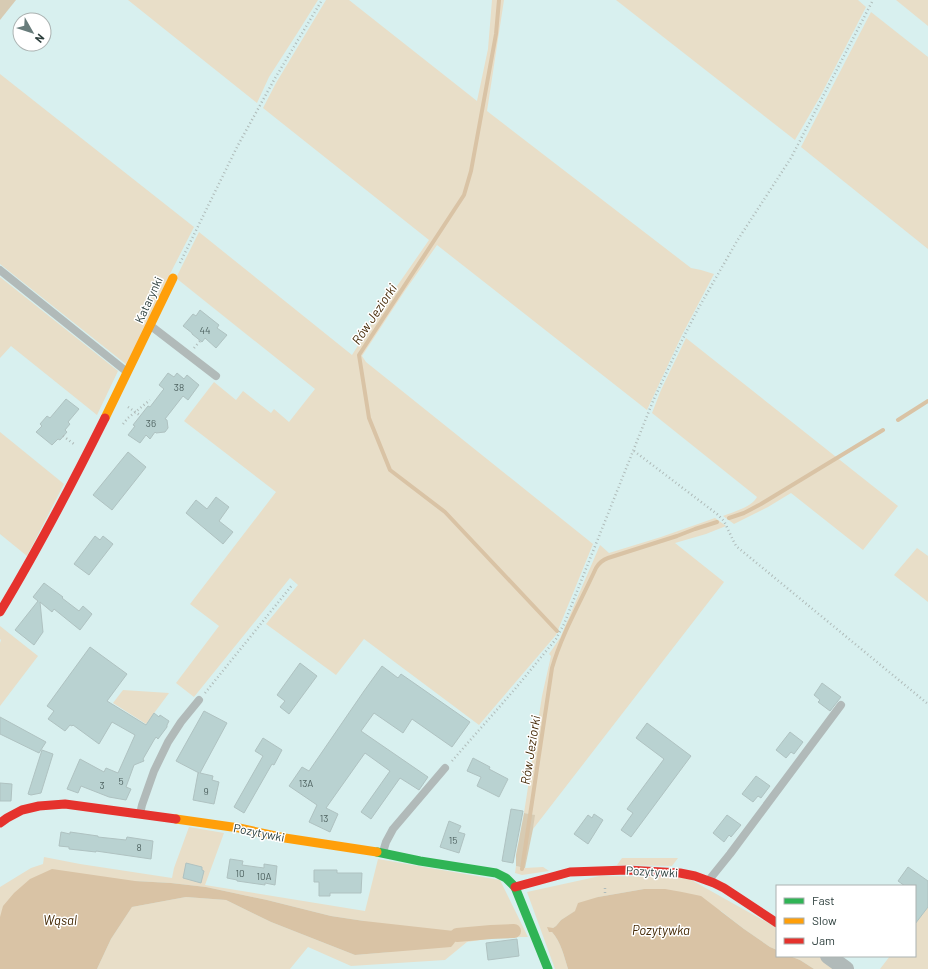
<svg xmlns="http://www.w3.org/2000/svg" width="928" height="969" viewBox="0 0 928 969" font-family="Barlow,sans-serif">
	<rect width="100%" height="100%" fill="#d8f0ef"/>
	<g fill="#e8dec8">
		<polygon points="128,0 318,0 298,32 269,77 257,103"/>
		<polygon points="326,0 349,0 477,101 488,49 492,0 504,0 487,111 691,268 701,270 714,274 682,335 647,410 437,245 404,292 362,356 366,362 593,544 556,635 479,725 364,639 336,675 266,624 298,585 290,578 194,697 176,683 219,626 190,604 276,492 184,421 214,382 236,400 243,391 271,413 274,409 289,422 315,389 176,278 199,232 352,355 379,312 429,240 263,108 276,83"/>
		<polygon points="616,0 858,0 866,7 821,95 795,140"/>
		<polygon points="896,0 928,0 928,26"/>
		<polygon points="871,12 928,57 928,249 801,147"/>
		<polygon points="0,74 194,227 171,272 127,365 0,264"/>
		<polygon points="0,277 118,371 97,415 11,346 0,358"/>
		<path d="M686,338L898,506L863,550L791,493L768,507L734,524L723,516C733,512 752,507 757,497L652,413L661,390Z"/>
		<polygon points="0,432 64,484 27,556 0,534"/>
		<polygon points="715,518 726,526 706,534 675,543 724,582 533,829 534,815 524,813 542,696 551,656 549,654 560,638 600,545 609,553 661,537"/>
		<polygon points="917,548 928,556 928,602 894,575"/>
		<polygon points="0,626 38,656 0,706 0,643 1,640 0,639"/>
		<polygon points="123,690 169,693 146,724 113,703"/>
		<polygon points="189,827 224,833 205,885 365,911 378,859 500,880 528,937 500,937 467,942 445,960 351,966 308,947 290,969 97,969 111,939 132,907 186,897 226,900 271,922 355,955 390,952 364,921 331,916 267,900 206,887 171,883 135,881 0,917 0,887 31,868 43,864 44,857 80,864 172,878 174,868"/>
		<polygon points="622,858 678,858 672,866 617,865"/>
		<polygon points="516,866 525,868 543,867 549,871 522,875 515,873"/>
		<path d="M600,876L686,877L777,928V950L770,947L744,929L721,911L644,889L598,897L561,920L556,926L553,928L552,932C561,942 564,956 568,969H555L527,892Z"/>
		<polygon points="928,907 928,969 880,969 890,956 915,956 915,924"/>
		<polygon points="790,956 820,956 839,969 814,969 800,960"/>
	</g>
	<g fill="#d7cbb3">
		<polygon points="0,0 16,0 0,20"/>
		<polygon points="524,813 535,815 533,829 525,868 516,866 516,855"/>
	</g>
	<g fill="#d9c3a5">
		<path d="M52,869L135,881L171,883L206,887L267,900L331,916L364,921L454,931C460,936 455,943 451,947L355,955L271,922L226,900L186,897L132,907L111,939L97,969H0V917L3,906L14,893L30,879Z"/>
		<path d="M644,889H665L682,892L701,896L744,929L770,947L777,950V956H790L800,960L814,969H568C564,956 561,942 552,932H549L547,927L553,928L556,926L561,920L575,911L578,903L598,897Z"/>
	</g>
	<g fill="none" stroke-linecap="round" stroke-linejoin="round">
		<g stroke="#d9c3a5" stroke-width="4">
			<polyline points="499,0 496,34 471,171 464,195 359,355 369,418 390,470 445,512 557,631"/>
			<polyline points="898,420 928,401"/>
			<polyline points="729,518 744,513 761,504 883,430"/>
			<path d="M522,869L552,668C562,633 581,601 596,568C599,563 602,560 608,558L677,536L695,529L717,522"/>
		</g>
		<polyline stroke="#d9c3a5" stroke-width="14" points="457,935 491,932 514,931"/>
	</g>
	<g fill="#b9d2d1" stroke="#afc2c1">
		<polygon points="200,310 219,325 217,328 227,335 216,348 205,338 202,342 192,334 192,333 183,326 193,314 196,316"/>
		<polygon points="168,373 174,377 177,373 184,379 187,375 199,385 188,400 183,396 165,419 167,420 168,428 165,432 156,433 155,432 150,439 146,435 140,443 128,435 135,426 133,425 148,406 150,407 163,390 164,389 159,385"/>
		<polygon points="66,399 79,409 68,422 70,424 65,430 67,432 60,440 58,439 52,445 36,432 42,426 40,424 47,416 50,418"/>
		<polygon points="128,452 146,467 112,510 93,495"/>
		<polygon points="216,497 229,507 219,521 233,532 223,544 186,513 196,500 207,509"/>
		<polygon points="95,536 100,540 103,536 113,544 89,575 74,564"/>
		<polygon points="44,583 63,597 62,598 79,611 83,606 92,614 80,630 54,609 52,612 40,602 43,632 34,645 15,630 38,601 33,597"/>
		<polygon points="90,647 127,674 107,701 146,725 154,713 159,717 160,715 169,721 167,725 167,727 158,739 156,737 154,740 143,759 144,761 134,765 126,787 131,789 126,800 109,797 81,786 78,793 67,789 80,759 104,772 106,768 118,773 135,735 112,722 99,744 73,725 72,726 70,725 65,731 48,719 54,711 47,706"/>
		<polygon points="300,663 317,676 289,714 280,707 285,701 277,695"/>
		<polygon points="382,666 398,678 401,674 470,722 452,747 412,719 403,733 374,713 361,731 428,777 419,790 400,778 371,819 361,812 390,771 365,753 326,808 338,814 330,832 309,822 317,805 289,786 302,767 309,771 364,691"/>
		<polygon points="822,683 841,697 830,711 818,702 820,700 814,695"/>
		<polygon points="204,711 227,723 200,773 213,776 212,780 219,782 214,804 193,800 198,773 199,773 176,761"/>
		<polygon points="0,717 46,742 39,753 0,734"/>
		<polygon points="647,723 691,756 631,837 621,830 633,813 627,809 664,759 636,738"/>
		<polygon points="790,732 803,742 794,754 791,752 786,758 776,750"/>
		<polygon points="263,738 282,750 274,765 272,764 244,813 234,807 263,756 255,751"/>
		<polygon points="42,750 53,754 41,793 31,795 28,794"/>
		<polygon points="473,758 490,767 489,769 508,779 499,797 477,786 481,777 467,771"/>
		<polygon points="756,776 770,786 761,798 758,796 753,802 742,794"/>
		<polygon points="0,783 12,784 11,801 0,801"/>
		<polygon points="511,809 523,811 513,863 502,861"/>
		<polygon points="594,814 603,820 588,844 574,834 588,815 592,818"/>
		<polygon points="727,815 741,825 731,837 729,835 724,842 713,833"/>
		<polygon points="449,821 461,826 458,832 465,834 459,853 440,847"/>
		<polygon points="61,832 70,834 70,832 98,836 98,837 126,840 127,837 153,841 151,859 96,851 96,852 69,849 69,847 59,846"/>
		<polygon points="230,859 243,861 242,865 264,868 264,864 277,866 275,885 265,883 265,885 237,881 237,880 227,878"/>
		<polygon points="186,863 202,867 202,870 204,871 201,883 183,878"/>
		<polygon points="908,867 928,881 928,907 915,924 915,886 905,886 898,881"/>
		<polygon points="314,870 337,870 337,873 362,873 361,893 330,893 330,896 319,896 319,882 314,882"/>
		<polygon points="517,939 519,956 488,960 486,943"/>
	</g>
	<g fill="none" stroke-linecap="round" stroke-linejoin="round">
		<g stroke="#afbbb9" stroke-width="2.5" stroke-dasharray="1 3" stroke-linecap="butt">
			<polyline points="180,263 237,147 274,80 322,0"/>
			<polyline points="194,348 200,341"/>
			<polyline points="128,407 141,416"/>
			<polyline points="123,424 128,418 150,400"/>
			<polyline points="63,436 74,444"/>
			<polyline points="634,451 717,514 724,521 733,540 736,546 928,704"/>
			<polyline points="205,693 293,584"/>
			<polyline points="452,761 515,689 556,639 564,624 653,401 677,350 698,309 737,241 791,158 873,0"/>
			<polyline points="605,888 605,895"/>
		</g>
		<g stroke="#b1bab9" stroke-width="8">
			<polyline points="0,270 127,372"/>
			<polyline points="151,326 216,376"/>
			<polyline points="140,814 142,805 154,771 168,742 181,722 199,700"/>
			<polyline points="383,852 386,842 393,829 445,768"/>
			<polyline points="709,880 730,854 841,705"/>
		</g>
		<polyline stroke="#b1bab9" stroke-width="16" points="828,956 846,969"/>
		<polyline stroke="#30b455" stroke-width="9" points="377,852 420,861 496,873 506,878 515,887 548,969"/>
		<g stroke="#ff9f0a" stroke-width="9">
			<polyline points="105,418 173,278"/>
			<polyline points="176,819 239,828 285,838 377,852"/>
		</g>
		<g stroke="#e5322d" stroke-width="9">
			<path d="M0,612C38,549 72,484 105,418"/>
			<polyline points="0,823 7,818 22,810 39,806 65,804 176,819"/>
			<polyline points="515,887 570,872 627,870 680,873 695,876 714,883 724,888 777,923"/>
		</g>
	</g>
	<g text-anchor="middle" stroke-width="3" stroke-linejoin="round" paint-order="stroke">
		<g font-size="10" fill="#4f6361">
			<text x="205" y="334">44</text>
			<text x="179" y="391">38</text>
			<text x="151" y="427">36</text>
			<text x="121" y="785">5</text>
			<text x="306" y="787">13A</text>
			<text x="102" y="789">3</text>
			<text x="206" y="795">9</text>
			<text x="324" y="822">13</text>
			<text x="453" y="844">15</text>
			<text x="139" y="851">8</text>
			<text x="240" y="877">10</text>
			<text x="264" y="880">10A</text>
		</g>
		<g font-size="12" fill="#2c3e3c" stroke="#fff">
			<text transform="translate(149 300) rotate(-65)" y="4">Katarynki</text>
			<text transform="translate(259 833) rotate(11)" y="4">Pozytywki</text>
			<text transform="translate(652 872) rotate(3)" y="4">Pozytywki</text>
		</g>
		<g font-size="13" font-style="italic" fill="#442804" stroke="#fff">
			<text transform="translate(374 314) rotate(-56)" y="5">Rów Jeziorki</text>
			<text transform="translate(530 750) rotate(-81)" y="5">Rów Jeziorki</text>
			<text x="60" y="925">Wąsal</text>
			<text x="661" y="935">Pozytywka</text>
		</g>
	</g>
	<rect x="776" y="885" width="140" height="72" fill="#ffffff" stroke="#abb2b1"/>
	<rect x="784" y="898" width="20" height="6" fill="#30b455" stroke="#abb2b1"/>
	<text x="812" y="905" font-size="12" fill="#2c3e3c">Fast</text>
	<rect x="784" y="918" width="20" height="6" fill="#ff9f0a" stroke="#abb2b1"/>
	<text x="812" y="925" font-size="12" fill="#2c3e3c">Slow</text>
	<rect x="784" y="938" width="20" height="6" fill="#e5322d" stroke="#abb2b1"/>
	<text x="812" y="945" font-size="12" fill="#2c3e3c">Jam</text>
	<g transform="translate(32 32) rotate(129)"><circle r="19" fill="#ffffff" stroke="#abb2b1"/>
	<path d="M0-3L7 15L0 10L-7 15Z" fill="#687c7b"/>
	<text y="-6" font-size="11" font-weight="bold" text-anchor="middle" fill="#2c3e3c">N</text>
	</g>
</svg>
